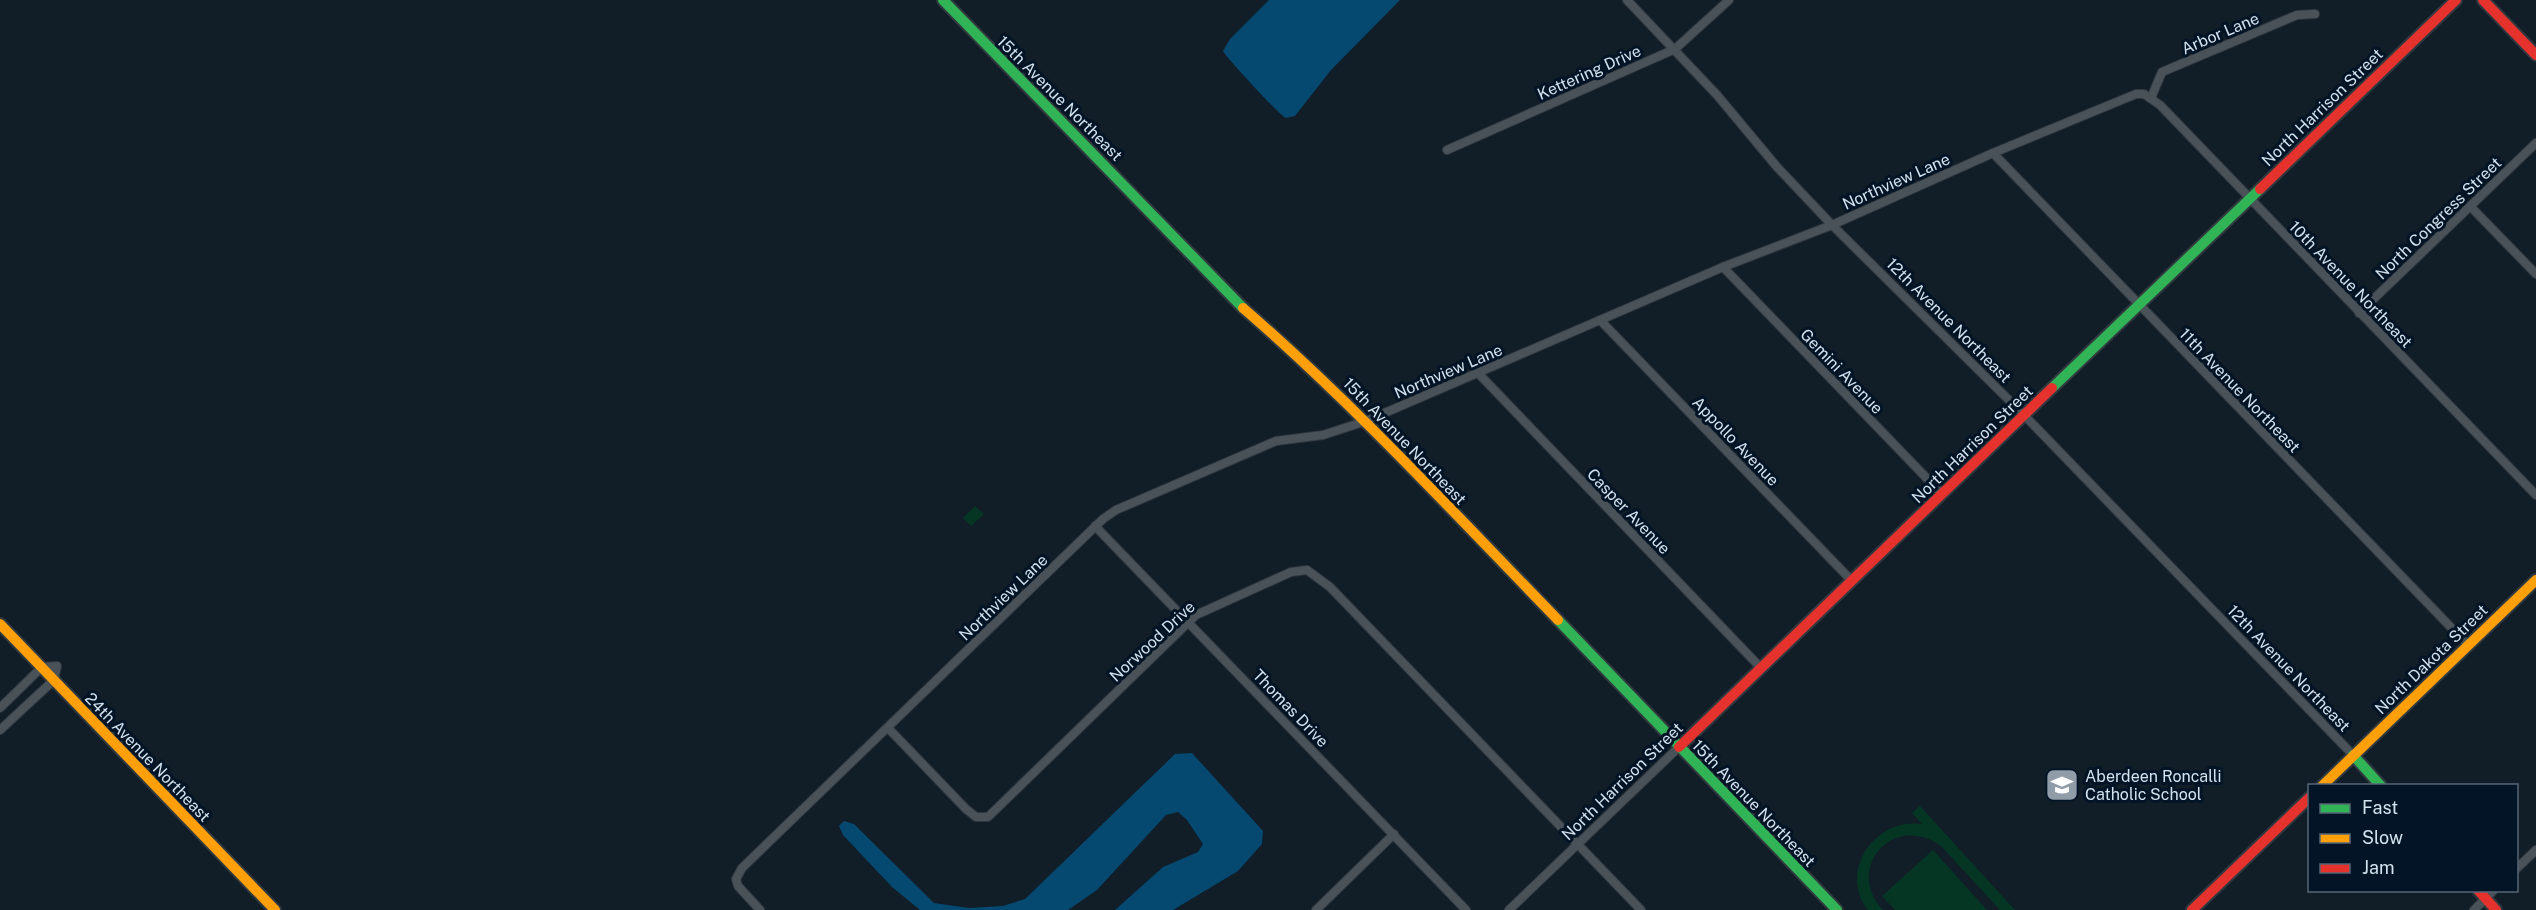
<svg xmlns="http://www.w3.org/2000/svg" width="2536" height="910" viewBox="0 0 2536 910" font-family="'Public Sans',sans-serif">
	<rect width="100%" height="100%" fill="#111d27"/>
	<g fill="#053624">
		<polygon points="975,506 984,514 971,526 963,518"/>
		<path d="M1920,806L2015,910H2000L1941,846C1894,812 1844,867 1883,910H1868C1838,871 1875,817 1922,824L1912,813Z"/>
		<polygon points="1933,850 1987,910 1895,910 1882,896"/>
	</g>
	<g fill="#054870">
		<path d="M1269,0H1400L1331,70L1295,116L1286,118C1280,116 1225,56 1223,51L1230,39Z"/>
		<polygon points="1192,753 1263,831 1262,844 1238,871 1173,910 1115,910 1163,867 1198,852 1203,844 1187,820 1178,812 1166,815 1097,890 1068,910 920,910 892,887 843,835 839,826 844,821 854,824 934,903 969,908 1003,906 1025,899 1175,754"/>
	</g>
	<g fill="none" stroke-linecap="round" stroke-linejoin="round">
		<g stroke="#303840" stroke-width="10">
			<g id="street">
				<polyline points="1627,0 1717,95 1777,167 1832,225 2024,415 2353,755"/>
				<polyline points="2151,98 2162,72 2297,15 2315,14"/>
				<polyline points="1447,150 1675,49 1729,0"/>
				<polyline points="1993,153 2468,645"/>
				<polyline points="2470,206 2536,274"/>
				<polyline points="1723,267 1942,494"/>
				<polyline points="2359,313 2536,143"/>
				<polyline points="1600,320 1852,581"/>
				<polyline points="1478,373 1761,668"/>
				<polyline points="1095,526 1466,910"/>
				<polyline points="0,708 42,667 57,666 54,680 0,730"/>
				<polyline points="888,728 966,809 976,817 988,817 1196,615 1291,572 1307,570 1330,587 1641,910"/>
				<polyline points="2516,869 2536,850"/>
				<polyline points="760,910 738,886 736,879 742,868 1103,519 1116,510 1276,441 1323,435 1366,421 1723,267 1832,225 1993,153 2136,94 2144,94 2160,105 2536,495"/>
				<polyline points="1316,910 1394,834"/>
				<polyline points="1509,910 1679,747"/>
				<polyline points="2474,910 2494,890"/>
			</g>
		</g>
		<g stroke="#303840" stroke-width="14">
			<g id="fast">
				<polyline points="943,0 1243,308"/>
				<polyline points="2052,388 2260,189"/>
				<polyline points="1558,620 1837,910"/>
				<polyline points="2353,755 2381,786"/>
			</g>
		</g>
		<g stroke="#303840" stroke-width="14">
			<g id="slow">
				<path d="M1243,308C1355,405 1455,514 1558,620"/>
				<polyline points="0,624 275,910"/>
				<polyline points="2322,786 2536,580"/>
			</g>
		</g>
		<g stroke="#303840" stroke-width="14">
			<g id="jam">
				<polyline points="2483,0 2536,55"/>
				<polyline points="2260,189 2456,0"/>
				<polyline points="1679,747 2052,388"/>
				<polyline points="2478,890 2496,910"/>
				<polyline points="2192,910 2310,797"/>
			</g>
		</g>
		<use href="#street" stroke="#495259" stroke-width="8"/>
		<use href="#fast" stroke="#30b455" stroke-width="10"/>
		<use href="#slow" stroke="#ff9f0a" stroke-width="10"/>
		<use href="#jam" stroke="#e5322d" stroke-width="10"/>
	</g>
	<defs>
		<g id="school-square" transform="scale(1.725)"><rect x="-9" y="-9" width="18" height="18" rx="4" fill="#909ca8" stroke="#021426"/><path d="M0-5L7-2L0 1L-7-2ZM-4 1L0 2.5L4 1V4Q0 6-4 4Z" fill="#fff"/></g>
	</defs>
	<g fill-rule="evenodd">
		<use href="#school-square" x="2062" y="785"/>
	</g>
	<g text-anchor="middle" stroke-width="6" stroke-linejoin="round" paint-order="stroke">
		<g font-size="16" fill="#d4e1ee" stroke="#021426">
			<text transform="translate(2220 33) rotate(-23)" y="6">Arbor Lane</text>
			<text transform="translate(1589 72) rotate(-24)" y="6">Kettering Drive</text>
			<text transform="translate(1060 98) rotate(45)" y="6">15th Avenue Northeast</text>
			<text transform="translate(2322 107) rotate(-44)" y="6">North Harrison Street</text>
			<text transform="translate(1896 181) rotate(-24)" y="6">Northview Lane</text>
			<text transform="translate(2438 218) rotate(-44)" y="6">North Congress Street</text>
			<text transform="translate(2351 284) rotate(46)" y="6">10th Avenue Northeast</text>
			<text transform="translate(1949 320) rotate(45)" y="6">12th Avenue Northeast</text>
			<text transform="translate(1448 371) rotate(-23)" y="6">Northview Lane</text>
			<text transform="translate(1842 371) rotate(46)" y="6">Gemini Avenue</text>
			<text transform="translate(2240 390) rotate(46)" y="6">11th Avenue Northeast</text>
			<text transform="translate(1405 441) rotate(46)" y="6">15th Avenue Northeast</text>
			<text transform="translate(1736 441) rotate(46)" y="6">Appollo Avenue</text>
			<text transform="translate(1972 444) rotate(-44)" y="6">North Harrison Street</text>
			<text transform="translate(1629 511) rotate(46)" y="6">Casper Avenue</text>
			<text transform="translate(1003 597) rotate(-44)" y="6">Northview Lane</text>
			<text transform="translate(1152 641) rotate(-43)" y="6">Norwood Drive</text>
			<text transform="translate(2431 659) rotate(-44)" y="6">North Dakota Street</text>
			<text transform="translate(2289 668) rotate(46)" y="6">12th Avenue Northeast</text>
			<text transform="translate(1291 708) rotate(46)" y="6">Thomas Drive</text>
			<text transform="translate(148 757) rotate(46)" y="6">24th Avenue Northeast</text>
			<text transform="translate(1622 781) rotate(-44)" y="6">North Harrison Street</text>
			<text transform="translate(1754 803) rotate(46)" y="6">15th Avenue Northeast</text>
		</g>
		<g font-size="16" fill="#d4e1ee" stroke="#021426" text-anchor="start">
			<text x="2085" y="782">Aberdeen Roncalli<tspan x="2085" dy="18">Catholic School</tspan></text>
		</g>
	</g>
	<rect x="2308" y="784" width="210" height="108" fill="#021426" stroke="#566676" stroke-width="1.5"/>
	<rect x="2320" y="804" width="30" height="9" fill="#30b455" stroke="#566676" stroke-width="1.5"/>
	<text x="2362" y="814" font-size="18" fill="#d4e1ee">Fast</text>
	<rect x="2320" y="834" width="30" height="9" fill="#ff9f0a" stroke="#566676" stroke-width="1.5"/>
	<text x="2362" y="844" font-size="18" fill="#d4e1ee">Slow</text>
	<rect x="2320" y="864" width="30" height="9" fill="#e5322d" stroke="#566676" stroke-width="1.5"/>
	<text x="2362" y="874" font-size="18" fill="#d4e1ee">Jam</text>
</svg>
